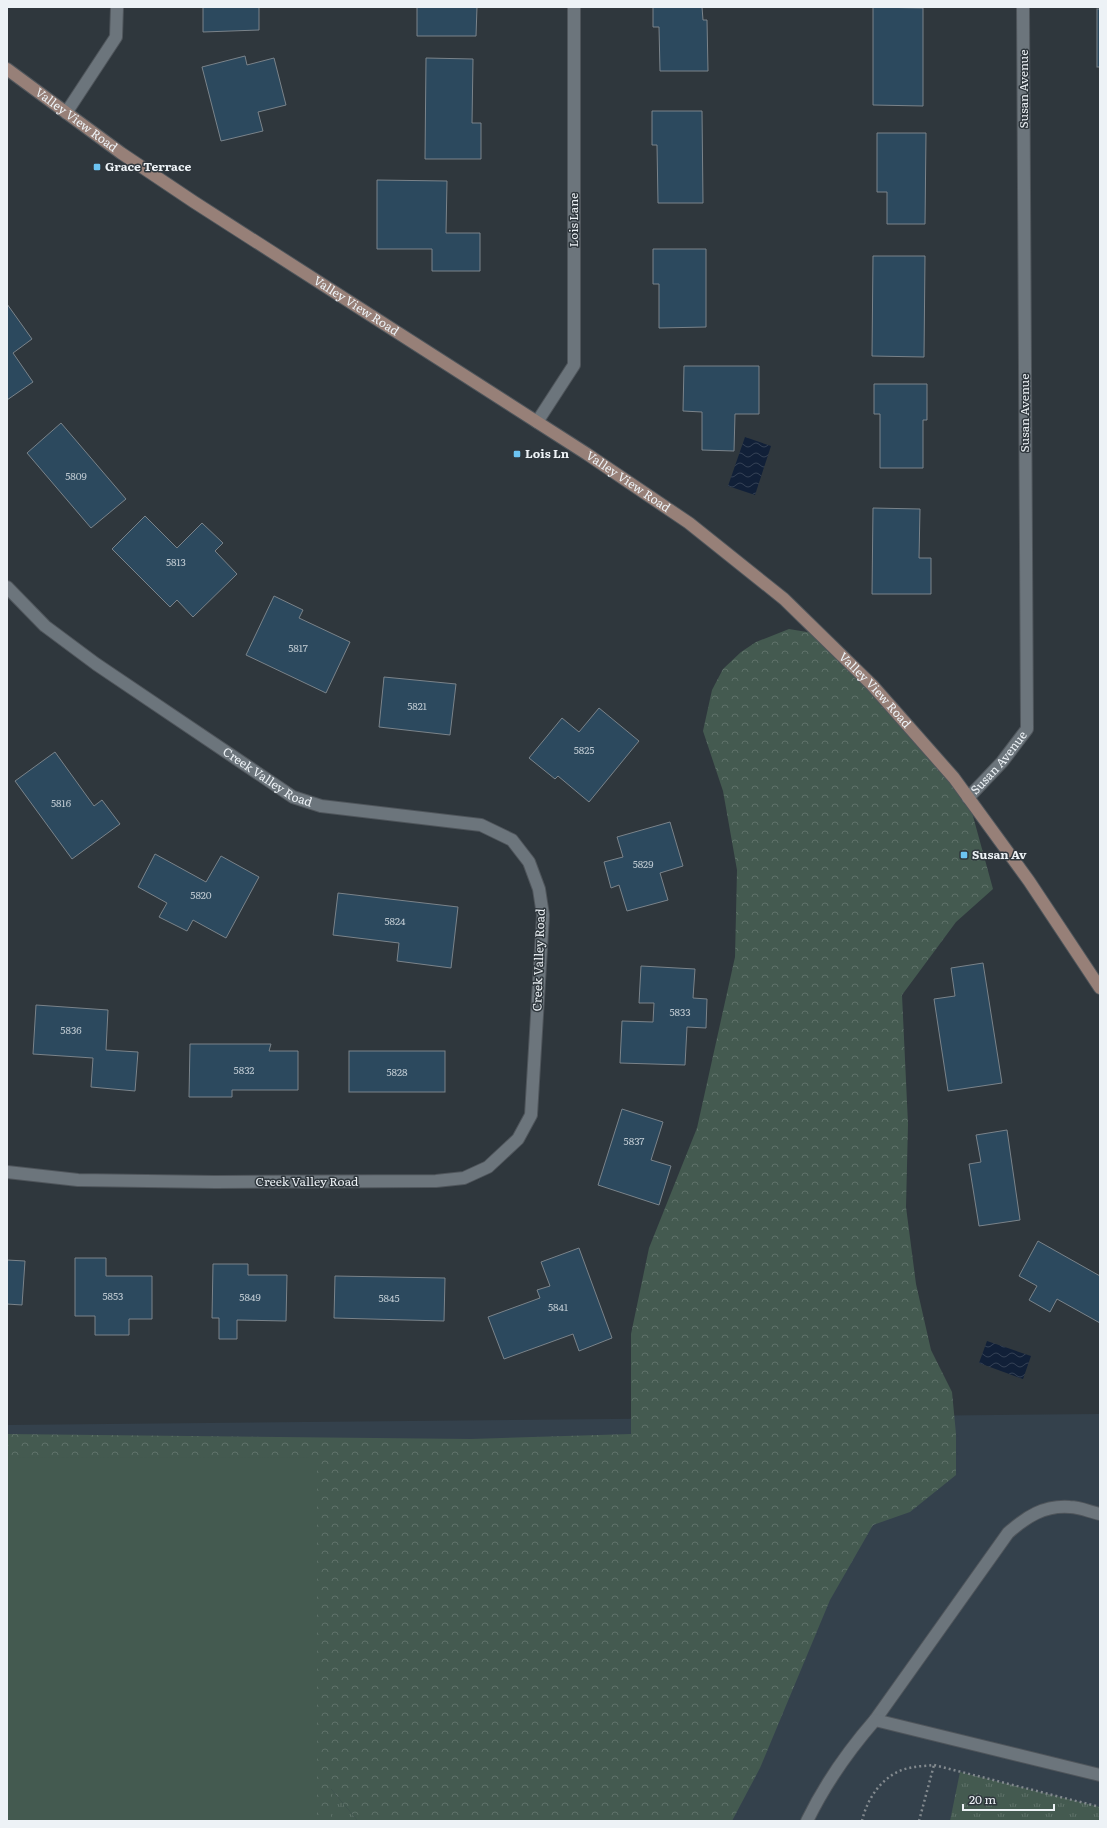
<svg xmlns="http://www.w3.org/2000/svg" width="1107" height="1828" viewBox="0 0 1107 1828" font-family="Literata,serif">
	<defs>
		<pattern id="grass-tufts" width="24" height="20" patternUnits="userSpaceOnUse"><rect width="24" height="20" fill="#445a50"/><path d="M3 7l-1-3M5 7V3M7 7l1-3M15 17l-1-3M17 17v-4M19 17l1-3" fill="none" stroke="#5f726a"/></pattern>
		<pattern id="forest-crowns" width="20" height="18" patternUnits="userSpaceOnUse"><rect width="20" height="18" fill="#445a50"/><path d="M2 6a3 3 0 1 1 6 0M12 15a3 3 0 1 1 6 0" fill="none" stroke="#5f726a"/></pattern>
		<pattern id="water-waves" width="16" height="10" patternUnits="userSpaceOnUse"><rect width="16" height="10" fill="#112038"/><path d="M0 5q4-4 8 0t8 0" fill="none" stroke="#344155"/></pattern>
	</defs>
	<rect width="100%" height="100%" fill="#2f373d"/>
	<polygon fill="#34414c" points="1100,1414 1100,1821 7,1821 7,1425"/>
	<g fill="url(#grass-tufts)">
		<polygon points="960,1772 1100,1807 1100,1821 950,1821"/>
		<polygon points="331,1789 358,1821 331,1821"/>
	</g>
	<polygon fill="url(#forest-crowns)" points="789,629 819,634 968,798 993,889 956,922 902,995 908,1124 906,1207 916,1284 931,1350 952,1392 956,1434 956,1475 910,1512 873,1525 830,1600 760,1768 732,1821 358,1821 331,1789 331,1821 7,1821 7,1434 471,1439 631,1434 631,1334 649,1248 697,1128 735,957 737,870 723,791 703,731 712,690 723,669 741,652 756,642"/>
	<polygon fill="#445a50" points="317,1457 317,1821 7,1821 7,1458"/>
	<g fill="url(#water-waves)">
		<polygon points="745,437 771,446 755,495 728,486"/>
		<polygon points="987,1341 1031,1356 1023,1379 979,1363"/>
	</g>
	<g fill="#2c495e" stroke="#7a838a">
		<polygon points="203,7 259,7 259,30 203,32"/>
		<polygon points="417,7 477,7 476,36 417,36"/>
		<polygon points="653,7 702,7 703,20 707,20 708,71 660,71 659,27 653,27"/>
		<polygon points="873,7 923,8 923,106 873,105"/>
		<rect x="1097" y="9" width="3" height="58"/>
		<polygon points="245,56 247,65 274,58 286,105 258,112 263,131 221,141 202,67"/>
		<polygon points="426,58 473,59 472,123 481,123 481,159 425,159"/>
		<polygon points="652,111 702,111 703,203 658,203 657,145 652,145"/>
		<polygon points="877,133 926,133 925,224 887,224 887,192 877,192"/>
		<polygon points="377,180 447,181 446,233 480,233 480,271 432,271 432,249 377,249"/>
		<polygon points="653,249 706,249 706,327 659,328 659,284 653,284"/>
		<polygon points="873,256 925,256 924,357 872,356"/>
		<polygon points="7,304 32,339 13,353 33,382 7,400"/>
		<polygon points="684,366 759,366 759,414 735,414 734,451 702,450 702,412 683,411"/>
		<polygon points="874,384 927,384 927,420 923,420 923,468 880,468 880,414 874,414"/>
		<polygon points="61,423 126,499 91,528 27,453"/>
		<polygon points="873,508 920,509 919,558 931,558 931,594 872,594"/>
		<polygon points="145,516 177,548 202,523 223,543 215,551 237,574 193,617 177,600 170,607 112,549"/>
		<polygon points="274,596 303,610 299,618 350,642 326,693 246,655"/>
		<polygon points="384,677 456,684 450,735 379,727"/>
		<polygon points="599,708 639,741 589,802 558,776 555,779 529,758 562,718 579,732"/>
		<polygon points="55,752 94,806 102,800 120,824 72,859 15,781"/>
		<polygon points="670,822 683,866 660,873 668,900 627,911 619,885 611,888 604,862 623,857 617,837"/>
		<polygon points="155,854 206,882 221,856 259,877 226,938 193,920 187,931 159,917 167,903 138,887"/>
		<polygon points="338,893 458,907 451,968 397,961 399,943 333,935"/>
		<polygon points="983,963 1002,1083 948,1091 934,999 955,996 951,968"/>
		<polygon points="641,966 695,969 693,998 707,999 706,1028 687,1027 685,1065 620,1063 622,1021 653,1022 654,1003 639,1003"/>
		<polygon points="36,1005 108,1010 106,1050 138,1052 135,1091 91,1087 93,1058 33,1054"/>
		<polygon points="190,1044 271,1044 269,1051 298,1051 298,1090 232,1090 232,1097 189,1097"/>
		<rect x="349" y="1051" width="96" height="41"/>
		<polygon points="622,1109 663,1122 651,1160 671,1166 659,1205 598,1185"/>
		<polygon points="1007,1130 1020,1220 979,1226 969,1164 981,1162 976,1135"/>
		<polygon points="1038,1241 1100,1276 1100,1323 1057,1299 1050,1312 1029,1300 1037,1286 1019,1276"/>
		<polygon points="579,1248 612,1338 579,1351 573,1334 504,1359 488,1317 540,1298 537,1290 550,1286 541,1262"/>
		<polygon points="75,1258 106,1258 106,1276 152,1276 152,1319 129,1319 129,1335 95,1335 95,1316 75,1316"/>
		<polygon points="7,1260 25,1261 22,1305 7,1304"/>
		<polygon points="213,1264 248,1264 248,1275 287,1275 286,1321 237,1320 237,1339 219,1339 219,1318 212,1318"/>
		<polygon points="335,1276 445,1278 444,1321 334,1318"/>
	</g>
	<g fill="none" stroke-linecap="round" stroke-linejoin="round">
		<g stroke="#4f555b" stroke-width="14">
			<g id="lane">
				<path d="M875,1720L1008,1533C1026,1517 1044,1505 1070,1507C1080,1507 1090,1512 1100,1514"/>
				<path d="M807,1821C825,1784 848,1751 875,1720L1100,1775"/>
			</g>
		</g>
		<g stroke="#4f555b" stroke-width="14">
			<g id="street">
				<polyline points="66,113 116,37 117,7"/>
				<polyline points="537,422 574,365 574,7"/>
				<path id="s1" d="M7,587L45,626L96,664L293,797L321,806L481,825L512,840L529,862L539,889L543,915L531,1115L518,1139L488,1167L464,1178L436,1181L215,1182L78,1180L7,1172"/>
				<path id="s2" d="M968,798L1002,762L1027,729L1023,7"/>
			</g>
		</g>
		<g stroke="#4f555b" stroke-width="14">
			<g id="secondary">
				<path id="s3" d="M7,69L121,153L194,202L587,454L689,523L784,599L872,685L954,778L1029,881L1100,988"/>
			</g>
		</g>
		<g stroke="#82898e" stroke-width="2.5" stroke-dasharray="2 3" stroke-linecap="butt">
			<path d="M862,1821C867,1798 884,1773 909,1768C917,1766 926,1766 934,1765L1100,1807"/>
			<polyline points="919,1821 934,1765"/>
		</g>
		<use href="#lane" stroke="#6c757c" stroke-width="12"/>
		<use href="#street" stroke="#6c757c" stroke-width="12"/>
		<use href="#secondary" stroke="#978078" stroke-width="12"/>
	</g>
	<g fill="#6cc3f2" stroke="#2f373d" stroke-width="1.5">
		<rect x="93" y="163" width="8" height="8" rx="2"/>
		<rect x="513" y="450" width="8" height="8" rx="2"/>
		<rect x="960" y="851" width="8" height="8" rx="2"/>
	</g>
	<g text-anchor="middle" stroke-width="3" stroke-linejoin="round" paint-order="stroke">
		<g font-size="10" fill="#bdc8d0">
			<text x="76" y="480">5809</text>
			<text x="176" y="566">5813</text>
			<text x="298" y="652">5817</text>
			<text x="417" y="710">5821</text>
			<text x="584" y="754">5825</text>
			<text x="61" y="807">5816</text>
			<text x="643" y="868">5829</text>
			<text x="201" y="899">5820</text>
			<text x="395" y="925">5824</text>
			<text x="680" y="1016">5833</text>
			<text x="71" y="1034">5836</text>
			<text x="244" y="1074">5832</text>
			<text x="397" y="1076">5828</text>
			<text x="634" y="1145">5837</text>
			<text x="113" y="1300">5853</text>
			<text x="250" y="1301">5849</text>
			<text x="389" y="1302">5845</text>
			<text x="558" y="1311">5841</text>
		</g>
		<g font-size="12" fill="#edf2f6" stroke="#2f373d">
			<text transform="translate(1024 89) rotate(-90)" y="4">Susan Avenue</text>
			<text dy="4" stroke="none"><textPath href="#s3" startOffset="86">Valley View Road</textPath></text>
			<text transform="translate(574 220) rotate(-90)" y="4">Lois Lane</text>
			<text dy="4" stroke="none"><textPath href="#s3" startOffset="422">Valley View Road</textPath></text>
			<text transform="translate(1025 413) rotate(-90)" y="4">Susan Avenue</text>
			<text dy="4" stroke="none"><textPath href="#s3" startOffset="746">Valley View Road</textPath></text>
			<text dy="4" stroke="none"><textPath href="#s3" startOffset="1070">Valley View Road</textPath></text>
			<text dy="4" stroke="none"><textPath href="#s2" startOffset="47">Susan Avenue</textPath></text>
			<text dy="4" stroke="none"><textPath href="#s1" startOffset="324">Creek Valley Road</textPath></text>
			<text transform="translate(539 960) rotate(-88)" y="4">Creek Valley Road</text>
			<text x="307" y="1186">Creek Valley Road</text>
		</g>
		<g font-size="12" font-weight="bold" fill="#edf2f6" stroke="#2f373d" text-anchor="start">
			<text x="105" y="171">Grace Terrace</text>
			<text x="525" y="458">Lois Ln</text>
			<text x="972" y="859">Susan Av</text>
		</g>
	</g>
	<rect width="1107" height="1828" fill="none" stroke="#edf2f6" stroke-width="16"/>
	<path d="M963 1804v6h91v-6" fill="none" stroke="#edf2f6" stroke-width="2"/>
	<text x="969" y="1804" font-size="12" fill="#edf2f6" stroke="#2f373d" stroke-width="3" paint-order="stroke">20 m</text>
</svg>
